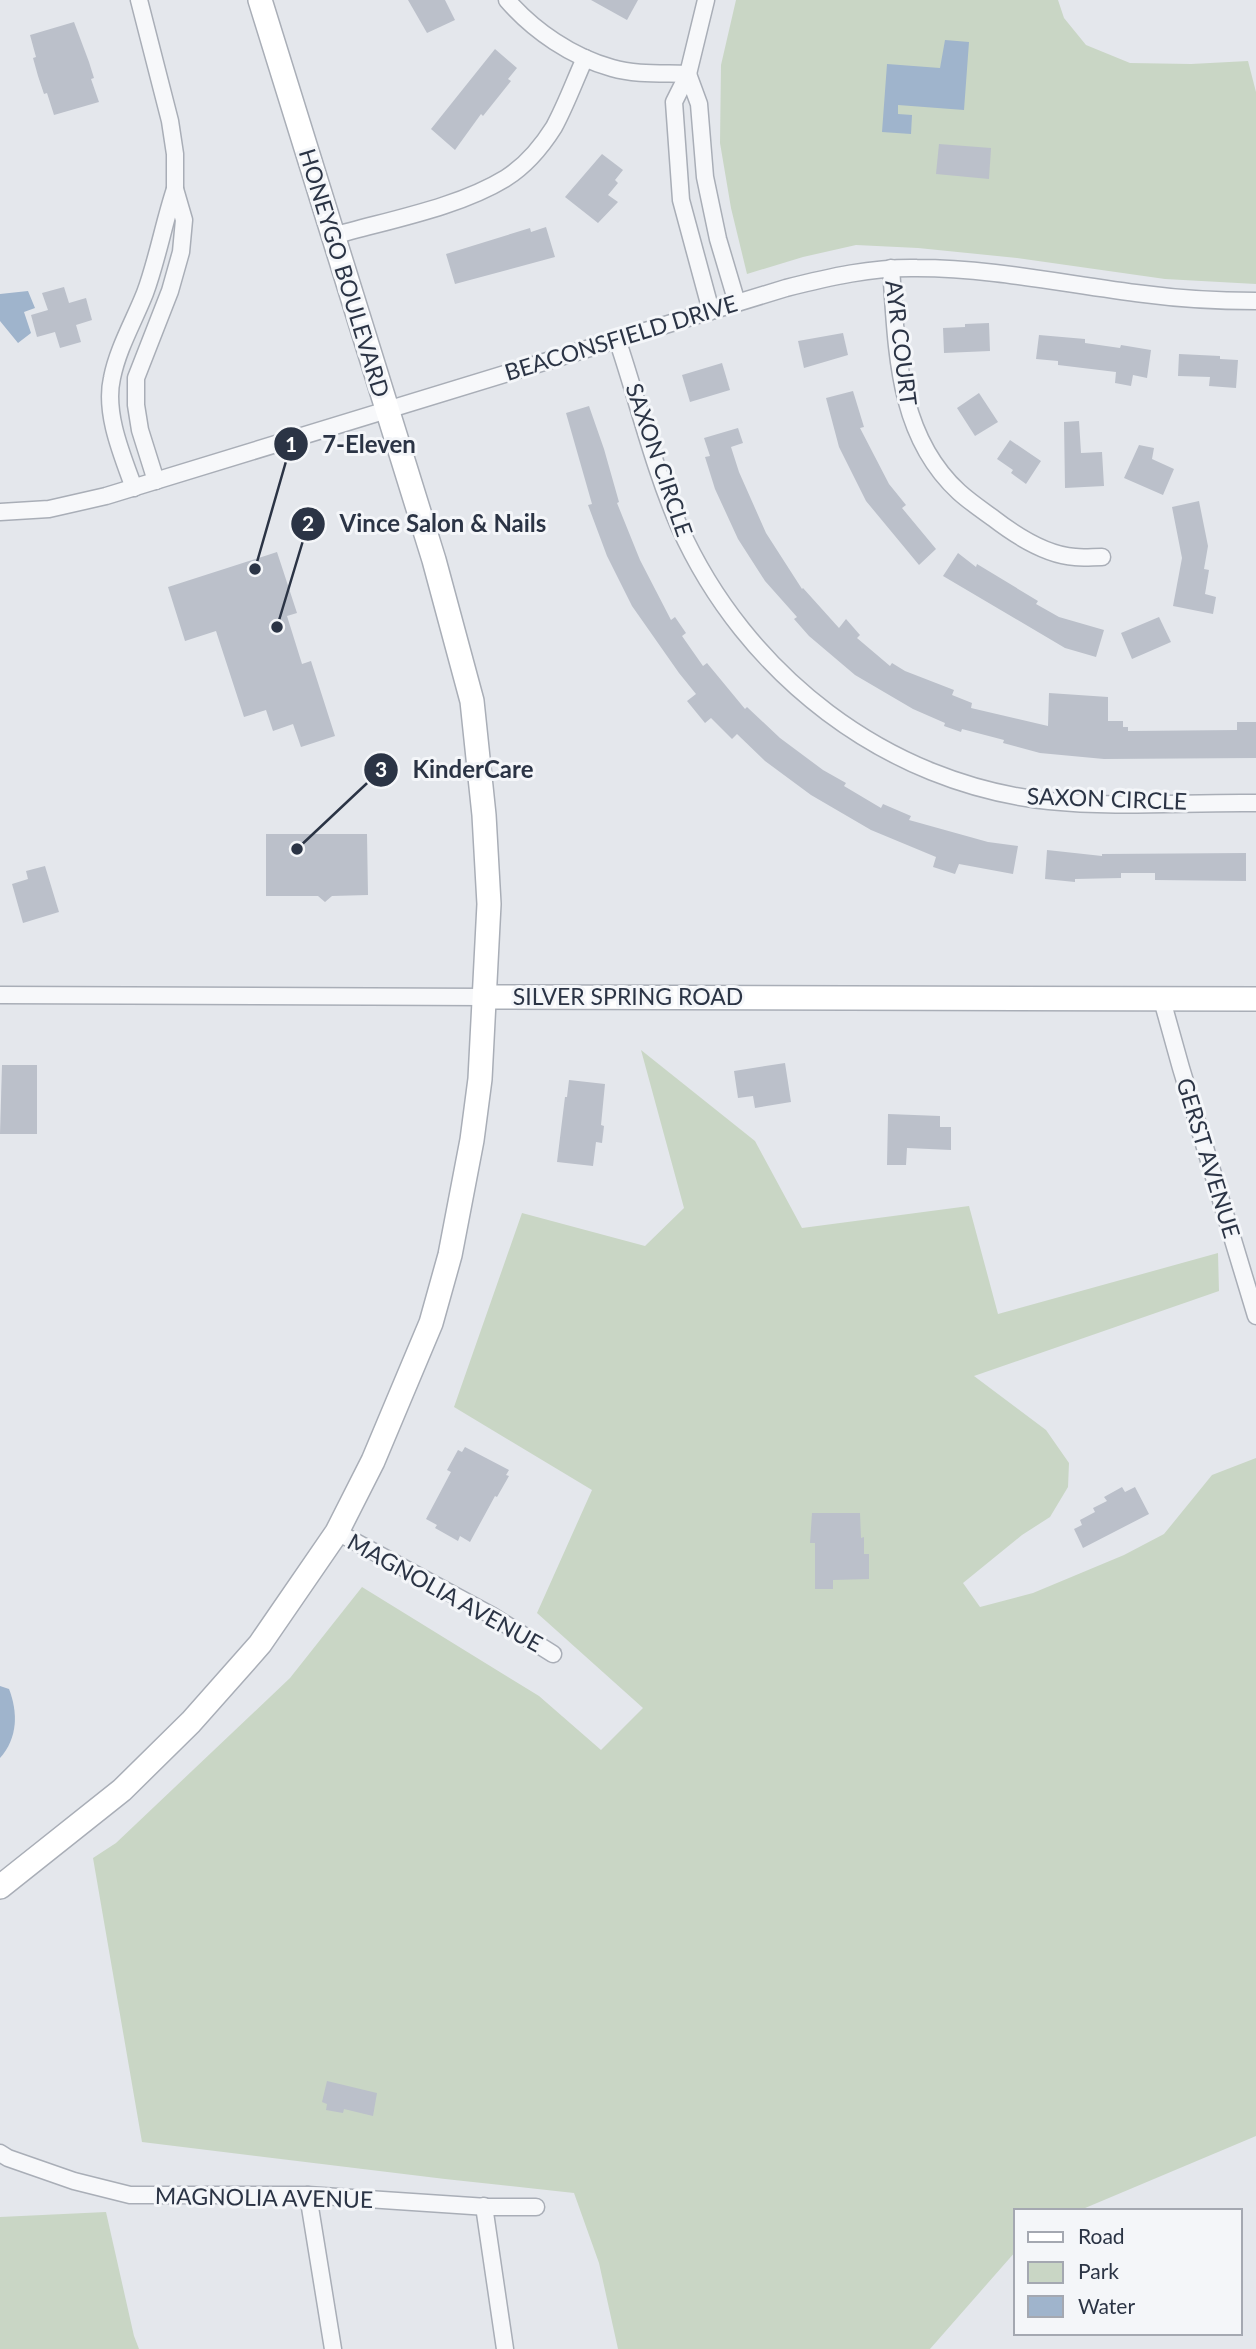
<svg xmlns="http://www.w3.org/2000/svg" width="1256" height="2349" viewBox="0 0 1256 2349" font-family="Lato,sans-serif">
	<rect width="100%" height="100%" fill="#e4e7ec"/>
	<g fill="#c9d6c5">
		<polygon points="736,0 1058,0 1064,18 1086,45 1130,63 1191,64 1248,61 1256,92 1256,284 1165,279 1017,258 918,248 856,245 803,257 747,274 731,208 720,143 721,65"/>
		<polygon points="641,1050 755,1141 802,1228 969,1206 998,1314 1218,1253 1219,1291 974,1376 1046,1430 1069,1463 1068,1487 1050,1517 1022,1535 963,1583 980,1607 1033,1593 1124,1555 1164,1534 1212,1475 1256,1458 1256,2136 1078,2211 1016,2211 1016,2251 930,2349 618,2349 599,2263 574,2193 445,2179 142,2142 93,1858 116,1843 290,1678 362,1587 539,1696 601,1750 643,1708 537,1613 592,1490 454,1407 522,1213 645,1246 684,1208"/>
		<polygon points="106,2212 134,2336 139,2349 0,2349 0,2217"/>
	</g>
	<g fill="#9fb4cc">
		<polygon points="945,40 969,42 964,110 898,105 898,114 912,115 911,134 882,132 887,64 940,68"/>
		<polygon points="28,291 35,308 24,312 31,333 18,343 0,321 0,294"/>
		<path d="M0,1686L9,1689C18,1712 18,1738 0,1758Z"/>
	</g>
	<g fill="#bbc0ca">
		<polygon points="408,0 445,0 455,20 427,33"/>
		<polygon points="591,0 638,0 627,20"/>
		<polygon points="74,22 89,62 94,78 91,79 99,102 54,115 47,93 44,94 38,76 33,58 36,57 30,35"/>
		<polygon points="495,49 517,68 508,79 511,81 483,116 481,114 455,150 431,129"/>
		<polygon points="939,144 991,148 989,179 936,174"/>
		<polygon points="602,154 623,170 615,180 618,183 608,195 618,202 598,223 565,197"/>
		<polygon points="546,227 555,257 455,284 446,254 530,228 531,232"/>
		<polygon points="64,287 69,303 86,298 92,320 76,325 81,342 60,348 55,332 37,337 31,315 48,310 42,293"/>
		<polygon points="989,323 990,351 944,353 943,328 965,327 965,324"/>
		<polygon points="843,333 848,355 804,368 798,341"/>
		<polygon points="1039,335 1085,339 1085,343 1120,348 1121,345 1151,350 1147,378 1133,375 1131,386 1115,383 1116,372 1058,365 1058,361 1036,359"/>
		<polygon points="1179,354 1220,356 1220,359 1238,360 1236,388 1209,386 1210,377 1178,376"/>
		<polygon points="722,363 730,390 690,402 682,375"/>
		<polygon points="853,391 864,427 860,428 889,484 906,505 902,508 936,549 919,565 866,501 839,447 826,398"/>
		<polygon points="979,393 998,422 975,436 957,408"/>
		<polygon points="589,406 604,449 619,502 617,503 640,560 671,620 675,617 686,633 682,636 703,666 707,663 745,709 747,707 780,738 823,770 846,783 844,786 881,808 883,804 911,816 909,820 988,842 1018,846 1013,874 959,864 955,874 933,867 936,857 871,830 811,795 765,761 737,734 732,739 711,718 705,723 687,701 696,694 679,673 632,606 607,556 588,505 592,504 566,413"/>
		<polygon points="1079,421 1081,453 1102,452 1104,486 1065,488 1064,422"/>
		<polygon points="738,428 743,443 731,447 739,472 766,533 802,589 803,588 839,628 846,619 860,635 857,638 890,666 892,663 905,671 954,690 952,695 972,703 971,708 1048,726 1049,693 1108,697 1108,721 1123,721 1123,727 1128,727 1128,731 1237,730 1237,722 1256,722 1256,758 1104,759 1040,753 1003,743 1004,740 962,729 961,732 944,726 945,723 913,709 855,675 809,636 794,619 797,617 765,581 738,539 715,489 705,457 710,456 704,438"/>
		<polygon points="1010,440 1041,461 1026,484 1011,473 1013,470 997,459"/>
		<polygon points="1139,445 1154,448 1152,459 1174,469 1163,495 1124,478"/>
		<polygon points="1199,501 1208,546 1204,569 1209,570 1205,594 1216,597 1213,614 1173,606 1182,558 1172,507"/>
		<polygon points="277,552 297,613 287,616 302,664 311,661 335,736 301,747 293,724 273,731 266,710 244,717 216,631 185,641 168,587"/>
		<polygon points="958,553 976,567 977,564 1038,601 1036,604 1059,617 1104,630 1096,657 1065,648 943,576"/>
		<polygon points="1159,617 1171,642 1132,659 1121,633"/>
		<polygon points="266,834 367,834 368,895 332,896 325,902 318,896 266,896"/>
		<polygon points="1047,850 1102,856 1102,854 1246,853 1246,881 1155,880 1155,873 1121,873 1121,878 1075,879 1075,882 1045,879"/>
		<polygon points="45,866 59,912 23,923 12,884 28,879 26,871"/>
		<polygon points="785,1063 791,1102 755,1108 753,1096 738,1098 734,1071"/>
		<polygon points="2,1065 37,1065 37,1134 0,1134"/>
		<polygon points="569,1080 605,1084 601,1125 604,1126 602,1143 596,1142 593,1166 557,1162 565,1097 567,1097"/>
		<polygon points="888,1114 940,1116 940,1127 951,1127 951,1150 907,1148 906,1165 887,1165"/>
		<polygon points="465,1447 509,1470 506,1475 509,1476 497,1497 495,1496 470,1542 460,1536 458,1541 435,1528 437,1525 426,1519 451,1472 447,1470 458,1450 462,1452"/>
		<polygon points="1122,1487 1125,1492 1135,1487 1149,1514 1083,1548 1074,1529 1082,1525 1080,1520 1095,1512 1093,1508 1107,1501 1104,1497"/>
		<polygon points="812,1513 860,1513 861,1538 864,1537 864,1554 869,1554 869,1579 833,1580 833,1589 815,1589 815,1543 810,1543"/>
		<polygon points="327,2081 377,2093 373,2116 344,2109 343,2113 326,2110 327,2104 322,2102"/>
	</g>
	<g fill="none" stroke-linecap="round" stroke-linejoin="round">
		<g stroke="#a9aeb7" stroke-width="19">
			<g id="street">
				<polyline points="139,0 170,121 175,154 175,189 184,220 181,252 170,291 136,378 136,405 140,430 156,481"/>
				<path d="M507,0C534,31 572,57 612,68C636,75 663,73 688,74"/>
				<polyline points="706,0 688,74 674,102 681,200 711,311"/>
				<polyline points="688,74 699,104 705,177 718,239 737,303"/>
				<path d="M333,236C388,220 457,208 506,178C525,166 542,146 554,127C566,105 575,80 585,58"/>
				<path d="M891,268C897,348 896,434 959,492C970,502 982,510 993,518C1015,535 1047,555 1075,557C1083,558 1093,557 1102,557"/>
				<path d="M617,339C638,401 653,466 679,526C745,674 886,784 1049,801C1117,808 1187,802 1256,803"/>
				<path d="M134,488C122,455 104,413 112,378C118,348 134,321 145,293C157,261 164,222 175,189"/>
				<path d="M0,512L49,509L106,496L786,288C829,277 873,267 917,268C993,268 1069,285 1144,294C1181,299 1219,301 1256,301"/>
				<polyline points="0,995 485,997"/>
				<polyline points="1162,1000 1181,1068 1256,1316"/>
				<polyline points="337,1532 491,1615 553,1654"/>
				<polyline points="0,2153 8,2158 74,2181 130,2195 308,2195 487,2207 536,2207"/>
				<polyline points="308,2195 333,2349"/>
				<polyline points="484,2206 505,2349"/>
			</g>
		</g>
		<g stroke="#a9aeb7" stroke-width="26">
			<g id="secondary">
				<polyline points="485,997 1256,999"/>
				<polyline points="0,1887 122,1790 191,1722 260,1644 337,1532 373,1461 431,1323 450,1255 472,1140 480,1079 489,904 484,815 472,701 434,560 260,0"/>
			</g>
		</g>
		<use href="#street" stroke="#f7f8fa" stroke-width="16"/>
		<use href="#secondary" stroke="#fff" stroke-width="23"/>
	</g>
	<g text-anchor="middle" stroke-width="6" stroke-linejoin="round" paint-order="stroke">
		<g font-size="23" fill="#2b3445" stroke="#f4f6f9">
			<text transform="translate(344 273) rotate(73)" y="8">HONEYGO BOULEVARD</text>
			<text transform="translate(621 338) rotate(-17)" y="8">BEACONSFIELD DRIVE</text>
			<text transform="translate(901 343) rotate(83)" y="8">AYR COURT</text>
			<text transform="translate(659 460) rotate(71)" y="8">SAXON CIRCLE</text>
			<text transform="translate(1107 799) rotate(2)" y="8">SAXON CIRCLE</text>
			<text x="628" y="1005">SILVER SPRING ROAD</text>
			<text transform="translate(1208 1158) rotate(73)" y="8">GERST AVENUE</text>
			<text transform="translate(445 1593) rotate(29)" y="8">MAGNOLIA AVENUE</text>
			<text transform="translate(264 2198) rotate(1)" y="8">MAGNOLIA AVENUE</text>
		</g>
	</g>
	<path fill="none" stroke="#2b3445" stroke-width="2.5" d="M255 569L291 444M277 627L308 524M297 849L381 770"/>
	<g fill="#2b3445" stroke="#f4f6f9" stroke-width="2.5">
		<circle cx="255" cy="569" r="7"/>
		<circle cx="277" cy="627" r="7"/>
		<circle cx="297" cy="849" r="7"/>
		<circle cx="291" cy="444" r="18"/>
		<circle cx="308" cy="524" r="18"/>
		<circle cx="381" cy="770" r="18"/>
	</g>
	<g font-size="21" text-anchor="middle" font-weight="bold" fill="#fff">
		<text x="291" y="452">1</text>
		<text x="308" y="531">2</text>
		<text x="381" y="777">3</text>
	</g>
	<g font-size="24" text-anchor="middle" font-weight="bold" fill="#2b3445" stroke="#f4f6f9" stroke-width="6" stroke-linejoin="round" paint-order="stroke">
		<text x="369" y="453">7-Eleven</text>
		<text x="443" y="532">Vince Salon &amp; Nails</text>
		<text x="473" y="778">KinderCare</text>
	</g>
	<rect x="1014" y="2209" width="228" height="126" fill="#f4f6f9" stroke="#a4a8b1" stroke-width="2"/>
	<rect x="1028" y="2232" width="35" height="10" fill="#ffffff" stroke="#a4a8b1" stroke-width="2"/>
	<text x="1078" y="2244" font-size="21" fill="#2b3445">Road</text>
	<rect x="1028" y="2262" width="35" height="21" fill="#c9d6c5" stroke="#a4a8b1" stroke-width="2"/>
	<text x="1078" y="2279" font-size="21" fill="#2b3445">Park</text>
	<rect x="1028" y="2296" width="35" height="21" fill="#9fb4cc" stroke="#a4a8b1" stroke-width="2"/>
	<text x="1078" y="2314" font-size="21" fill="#2b3445">Water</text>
</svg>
